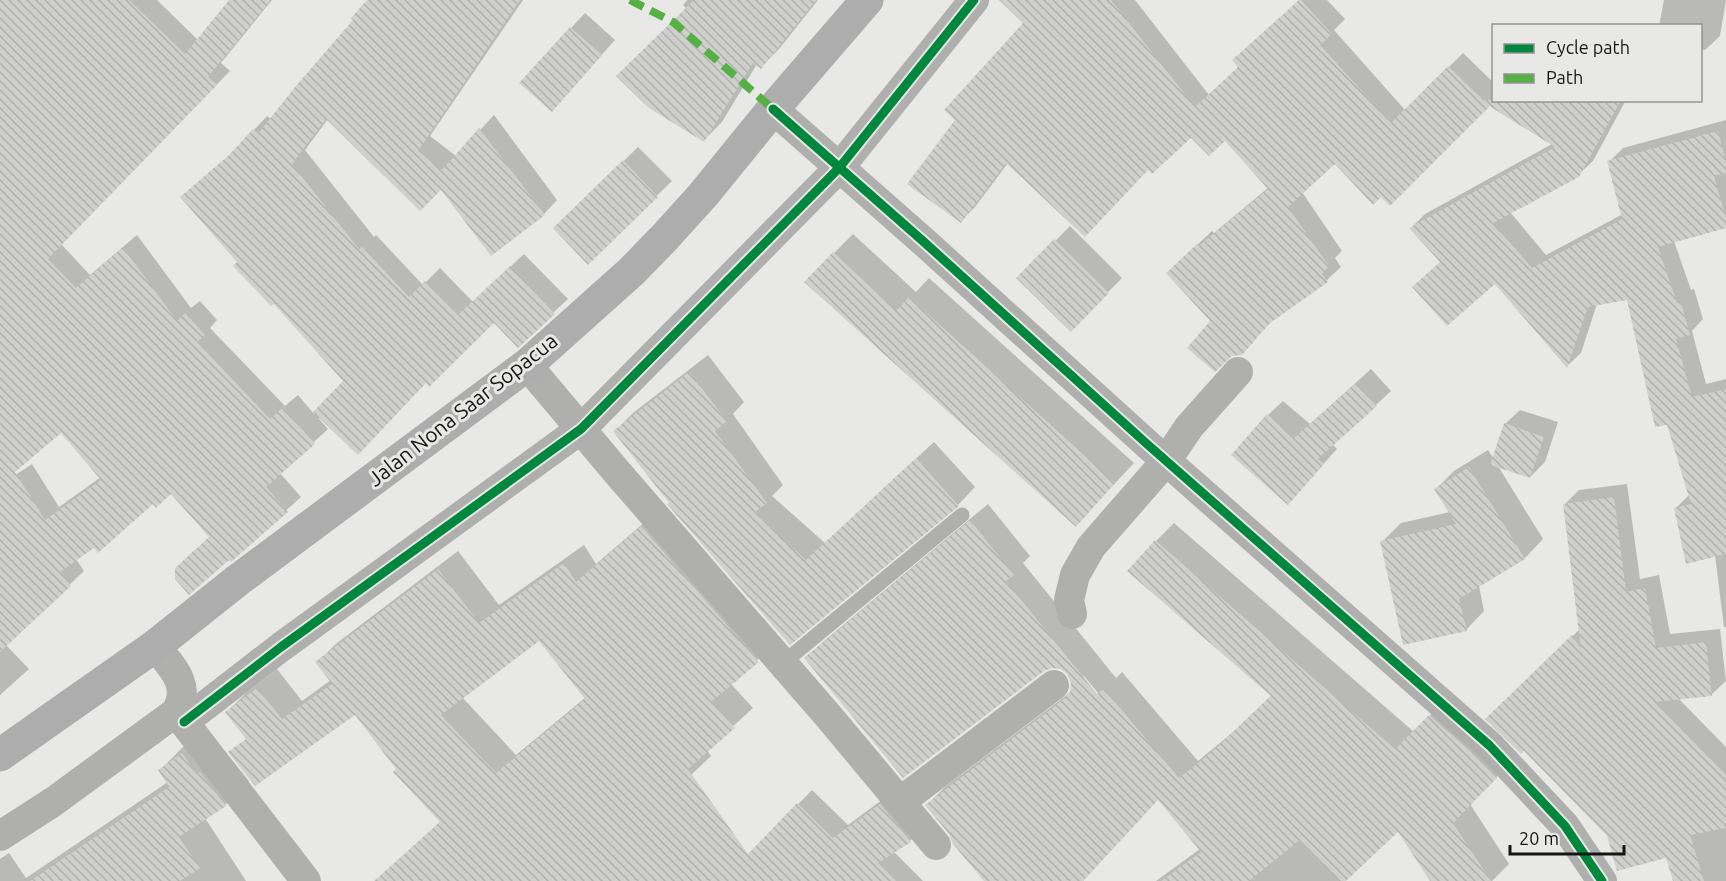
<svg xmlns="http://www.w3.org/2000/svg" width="1726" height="881" viewBox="0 0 1726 881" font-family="Ubuntu,sans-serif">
	<defs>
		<pattern id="building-back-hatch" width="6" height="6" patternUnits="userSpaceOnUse" patternTransform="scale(1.5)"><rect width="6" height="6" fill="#cfcfce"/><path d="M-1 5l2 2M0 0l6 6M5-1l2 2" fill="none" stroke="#b1b1b0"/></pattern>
	</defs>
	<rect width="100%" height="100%" fill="#e8e8e7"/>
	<g fill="#0003" fill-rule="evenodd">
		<polygon points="0,0 157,0 198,40 231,0 272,0 221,63 230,71 61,244 90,275 137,235 191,308 200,301 217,320 210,328 285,406 298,395 314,414 345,381 239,262 238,147 267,116 271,119 355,20 369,0 523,0 430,136 456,156 494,115 557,200 544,214 441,187 328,119 305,150 374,237 376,235 423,285 440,268 473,302 524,254 568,299 518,345 494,321 427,381 320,417 319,419 328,429 280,473 301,497 231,560 171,492 153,502 76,559 84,571 6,645 29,669 0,695 0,485 32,464 59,507 101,477 62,431 0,468"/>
		<polygon points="687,0 818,0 779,49 761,67 757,64 722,122 704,140 687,9 683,5"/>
		<polygon points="1021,0 1135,0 1209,95 1240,67 1299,0 1327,0 1345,19 1334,30 1405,110 1463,53 1493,82 1494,81 1494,100 1626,100 1593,161 1578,175 1510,212 1546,255 1623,214 1609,162 1623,148 1726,120 1726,227 1674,241 1691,290 1694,289 1703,319 1692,331 1706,384 1726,379 1726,627 1724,627 1715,555 1675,509 1690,494 1628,299 1597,304 1581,353 1567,366 1495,282 1442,261 1411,228 1425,214 1552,144 1490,105 1390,204 1382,195 1336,162 1302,192 1342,251 1335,258 1341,267 1327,280 1274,318 1241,354 1212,321 1182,259 1212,231 1214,233 1269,187 1225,139 1191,136 1149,168 1008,163 975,207 961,221 1025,23"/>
		<polygon points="1664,0 1726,0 1720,36 1705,50 1700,49 1700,26 1659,26"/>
		<polygon points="585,13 615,40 552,110 571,28"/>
		<polygon points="638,147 672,181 588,263 555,228"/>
		<polygon points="1070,226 1122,278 1071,330 1019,278"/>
		<polygon points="853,234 916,292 929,278 1134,463 1076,525 834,253"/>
		<polygon points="708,355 744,402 733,414 783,485 772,496 825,543 934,442 975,487 958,505 790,643 671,503 615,431 633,413"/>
		<polygon points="1371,369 1391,391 1333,445 1337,449 1288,503 1268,415 1283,401 1310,424"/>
		<polygon points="1520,410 1558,422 1545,462 1530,477 1498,466 1543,539 1525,558 1479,586 1484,611 1466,630 1382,542 1401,523 1450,512 1436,489 1454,471 1488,450 1494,459 1505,424"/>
		<polygon points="1627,484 1640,579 1659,575 1670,634 1720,629 1726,681 1711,695 1678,698 1726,747 1726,881 1675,881 1667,856 1609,835 1501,705 1580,629 1564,505 1579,490"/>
		<path d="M988,504L1030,556L1023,563L1116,678L1122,672L1198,761L1232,733L1272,695L1156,541L1174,523L1414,732L1447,698L1513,760L1470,804L1509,864L1492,881H1432L1398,830L1344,881H1156L1200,849L1159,798L1083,881H986L927,805L945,787L1072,691V682L1069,674L1061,667L806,658L824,641ZM1084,676L1103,699L1101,701L1082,678Z"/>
		<path d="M661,508L777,642L731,684L753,708L707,750L711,756L690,776L766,881H376L441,821L398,769L356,713L276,769L227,712L246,693L277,669L302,701L331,680L317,662L337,643L458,551L499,605L584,545L596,564ZM539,639L586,697L516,755L462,697Z"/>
		<polygon points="206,731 221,752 224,750 249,781 225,805 205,818 246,881 0,881 0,859 9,853 26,878 168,782 160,770 183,747"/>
		<polygon points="812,790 848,825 894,791 924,827 910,841 893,851 923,881 795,881 759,844"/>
	</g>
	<g fill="url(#building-back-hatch)" fill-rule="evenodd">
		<path d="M0,0H129L185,54L229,0H271L208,77L217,85L48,259L76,288L123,247L177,321L185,313L205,335L197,342L270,419L283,407L315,444L266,487L288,512L231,562L229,560L189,595L175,579V568L209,537L171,494L156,508L153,504L98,553L94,548L61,571L71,586L0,652ZM61,433L101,480L45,520L15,472Z"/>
		<polygon points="367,0 520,0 418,151 442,170 479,128 545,215 491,256 441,190 420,211 326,119 292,164 359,249 362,247 409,297 425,281 458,315 510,266 555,314 518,348 494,323 429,387 426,383 358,455 313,412 343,381 274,304 271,306 233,266 237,262 180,197 229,155 253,129 258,134 295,87 353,20 351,18"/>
		<polygon points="694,0 816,0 761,69 753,63 704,142 649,108 616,76"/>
		<polygon points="999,0 1111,0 1195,107 1238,67 1232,60 1299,0 1301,0 1332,34 1320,45 1391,123 1448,66 1483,100 1621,100 1579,177 1493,223 1532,268 1622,219 1607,161 1718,131 1726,162 1726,173 1714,176 1726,218 1726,228 1658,247 1677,303 1681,302 1690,335 1676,339 1692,397 1726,389 1726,554 1686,564 1674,508 1691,504 1667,425 1655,427 1627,300 1588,307 1567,368 1495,284 1447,326 1412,287 1440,262 1409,228 1555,147 1486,104 1489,107 1390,206 1381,197 1373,205 1335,164 1288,207 1329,266 1322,274 1328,282 1270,323 1242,355 1232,356 1215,372 1187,348 1210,321 1166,273 1197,244 1199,246 1268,189 1225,141 1209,156 1191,138 1152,174 1148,170 1085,237 1006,163 961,223 907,184 955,120 944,110 1023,23"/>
		<polygon points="570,27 602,55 552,112 519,83"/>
		<polygon points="623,160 658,197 588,265 553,228"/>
		<polygon points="1054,239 1109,293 1071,332 1016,278"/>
		<polygon points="833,252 896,311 909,297 1115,483 1076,527 804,282"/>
		<polygon points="689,372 727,421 715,431 767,503 754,513 806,560 916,458 959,506 790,645 667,504 669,503 613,431"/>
		<polygon points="1356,383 1377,406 1318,459 1324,464 1288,505 1231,455 1267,414 1294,438"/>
		<polygon points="1504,423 1544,437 1530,478 1490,465"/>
		<polygon points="1469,467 1525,559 1459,599 1467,631 1403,645 1380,541 1456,524 1434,489"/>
		<polygon points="1614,497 1626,592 1645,588 1656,648 1706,642 1712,696 1654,702 1726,775 1726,828 1690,835 1704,881 1673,881 1666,858 1617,871 1607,836 1524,751 1521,754 1485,719 1572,635 1581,649 1563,504"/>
		<polygon points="970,520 1014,575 1006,581 1097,694 1104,689 1179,778 1213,751 1271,696 1127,571 1155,540 1395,749 1429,715 1478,758 1497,778 1453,823 1491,881 1430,881 1398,832 1346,881 1339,881 1300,840 1249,881 1161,881 1201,852 1158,800 1083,881 984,881 953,844 949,834 925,805 1064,699 1070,692 1071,683 1067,674 1061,669 1052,668 1044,671 903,778 804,658"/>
		<path d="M641,526L759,662L711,702L735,728L688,769L748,854L797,803L833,838L880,804L911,842L878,863L896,881H374L440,822L393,772L396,769L355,715L255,786L228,752L246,739L225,712L257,688L282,719L332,684L315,662L438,569L479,623L564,563L576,582ZM539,641L585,699L496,773L441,715Z"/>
		<polygon points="182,753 197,775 200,772 226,806 179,837 200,868 180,881 30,881 169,787 158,770"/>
	</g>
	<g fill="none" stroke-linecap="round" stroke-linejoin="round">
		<polyline stroke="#afafae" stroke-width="15" points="783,663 962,515"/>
		<g stroke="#afafae" stroke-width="30">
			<polyline points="773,109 924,242 1147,444 1490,746 1565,826 1602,881"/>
			<polyline points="527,365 616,471 830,718 936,845"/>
			<polyline points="1072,614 1069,600 1075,575 1091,547 1166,461 1189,427 1238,372"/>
			<polyline points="176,712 306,881"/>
			<polyline points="184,722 281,647 581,429 839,168 974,0"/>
			<polyline points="900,802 1054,685"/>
			<path d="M0,836L53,802L176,712C192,685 172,667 155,646"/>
		</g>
		<polyline stroke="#adadad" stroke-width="33" points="0,755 155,646 238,580 527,365 632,271 665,237 703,195 773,109 867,0"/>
		<polyline stroke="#55b144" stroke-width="8" stroke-dasharray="15 8" stroke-linecap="butt" points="630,0 673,22 773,109"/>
		<g stroke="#e8e9e6" stroke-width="13">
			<g id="cycleway">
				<polyline points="773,109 924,242 1147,444 1490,746 1565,826 1602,881"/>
				<polyline points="184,722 281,647 581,429 839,168 974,0"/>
			</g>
		</g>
		<use href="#cycleway" stroke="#00873e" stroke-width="9"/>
	</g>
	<g text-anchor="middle" stroke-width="6" stroke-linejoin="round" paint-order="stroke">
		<g font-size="21" fill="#151514" stroke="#e8e9e6">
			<text transform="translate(463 410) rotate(-38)" y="7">Jalan Nona Saar Sopacua</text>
		</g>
	</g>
	<rect x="1492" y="24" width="210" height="78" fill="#e8e9e6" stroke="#949492" stroke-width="1.5"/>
	<rect x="1504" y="44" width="30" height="9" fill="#00873e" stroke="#949492" stroke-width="1.5"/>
	<text x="1546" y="54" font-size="18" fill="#151514">Cycle path</text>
	<rect x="1504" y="74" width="30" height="9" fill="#55b144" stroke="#949492" stroke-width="1.5"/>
	<text x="1546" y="84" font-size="18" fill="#151514">Path</text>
	<path d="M1510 845v9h114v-9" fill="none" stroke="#151514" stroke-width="3"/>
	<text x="1519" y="845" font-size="18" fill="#151514" stroke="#e8e9e6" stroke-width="4.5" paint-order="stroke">20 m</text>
</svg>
